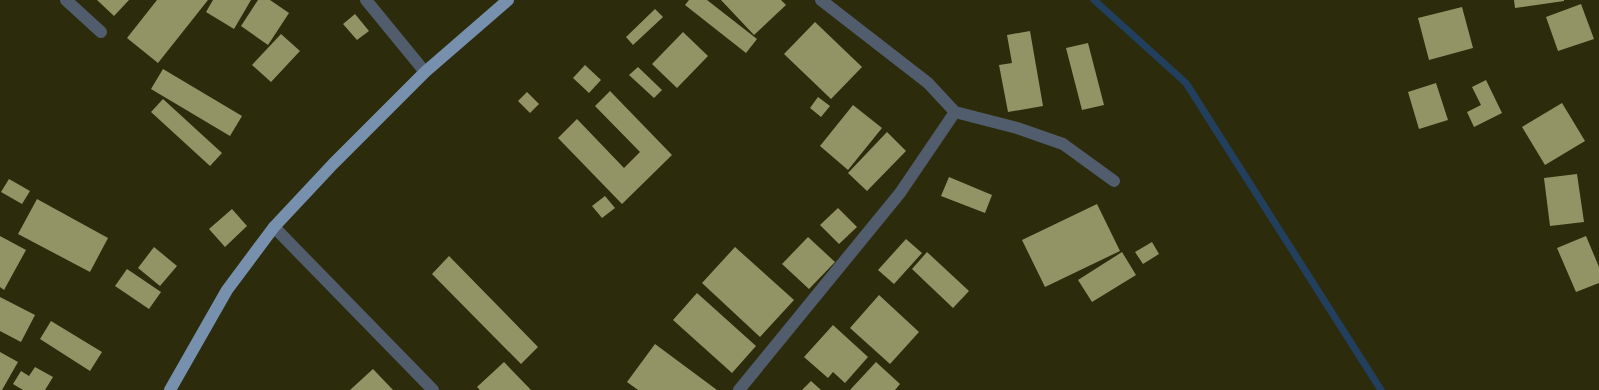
<svg xmlns="http://www.w3.org/2000/svg" width="1599" height="390" viewBox="0 0 1599 390" font-family="Figtree,sans-serif">
	<rect width="100%" height="100%" fill="#2c2b0b"/>
	<g fill="none" stroke-linecap="round" stroke-linejoin="round">
		<polyline stroke="#233f5e" stroke-width="7" points="1094,0 1186,83 1381,390"/>
	</g>
	<g fill="#939466">
		<polygon points="97,0 129,0 114,16"/>
		<polygon points="157,0 208,0 158,63 127,38"/>
		<polygon points="213,0 251,0 234,29 206,12"/>
		<polygon points="258,0 270,0 289,13 268,45 241,26"/>
		<polygon points="689,0 707,0 757,39 746,53 685,5"/>
		<polygon points="721,0 781,0 786,5 754,35"/>
		<polygon points="1514,0 1564,0 1564,1 1515,8"/>
		<polygon points="1581,4 1594,39 1558,51 1546,17"/>
		<polygon points="1462,7 1473,48 1429,60 1418,18"/>
		<polygon points="655,9 663,17 633,45 626,37"/>
		<polygon points="355,14 369,31 357,40 343,24"/>
		<polygon points="815,22 862,67 831,99 784,54"/>
		<polygon points="1030,31 1043,106 1008,112 999,65 1012,63 1007,35"/>
		<polygon points="683,32 708,56 677,88 652,64"/>
		<polygon points="281,34 300,51 271,82 252,65"/>
		<polygon points="1088,43 1104,105 1082,110 1066,48"/>
		<polygon points="585,65 601,80 589,93 573,78"/>
		<polygon points="638,67 662,90 654,98 629,75"/>
		<polygon points="163,69 242,116 230,136 151,89"/>
		<polygon points="1486,80 1502,113 1474,127 1467,112 1481,105 1472,87"/>
		<polygon points="1436,83 1448,120 1419,129 1408,92"/>
		<polygon points="610,91 672,155 622,204 558,138 577,119 624,168 640,152 595,106"/>
		<polygon points="527,92 539,104 530,113 518,101"/>
		<polygon points="818,97 830,106 821,117 810,108"/>
		<polygon points="163,99 222,153 210,166 151,112"/>
		<polygon points="1562,103 1585,141 1545,165 1522,127"/>
		<polygon points="853,105 882,128 848,170 820,146"/>
		<polygon points="887,132 906,151 867,191 848,173"/>
		<polygon points="1577,174 1584,222 1550,226 1544,178"/>
		<polygon points="949,177 992,195 985,213 941,196"/>
		<polygon points="9,179 30,191 22,204 1,192"/>
		<polygon points="605,196 615,208 602,218 592,206"/>
		<polygon points="37,199 108,238 90,272 18,234"/>
		<polygon points="1097,204 1120,251 1045,287 1022,240"/>
		<polygon points="838,208 857,227 839,244 820,225"/>
		<polygon points="232,209 247,226 225,247 209,229"/>
		<polygon points="0,236 26,250 4,290 0,287"/>
		<polygon points="1586,236 1599,267 1599,283 1576,292 1557,248"/>
		<polygon points="808,237 835,262 809,289 782,264"/>
		<polygon points="906,239 922,253 894,284 878,270"/>
		<polygon points="1152,242 1159,254 1143,264 1135,252"/>
		<polygon points="154,247 177,266 160,286 138,268"/>
		<polygon points="735,247 794,300 760,337 702,283"/>
		<polygon points="927,252 969,291 953,308 912,269"/>
		<polygon points="1122,252 1136,275 1092,302 1078,280"/>
		<polygon points="449,256 538,347 521,364 432,274"/>
		<polygon points="127,269 161,292 149,309 115,286"/>
		<polygon points="697,293 756,346 732,373 673,320"/>
		<polygon points="879,295 919,332 890,364 850,328"/>
		<polygon points="0,297 35,315 21,342 0,331"/>
		<polygon points="51,321 102,352 90,371 40,339"/>
		<polygon points="833,325 868,357 845,383 833,372 828,378 804,357"/>
		<polygon points="655,344 717,390 638,390 627,382"/>
		<polygon points="0,352 18,362 2,390 0,390"/>
		<polygon points="504,362 531,390 480,390 477,387"/>
		<polygon points="876,362 900,384 895,390 850,390"/>
		<polygon points="35,367 53,377 45,390 23,390 13,384 21,371 29,376"/>
		<polygon points="373,369 393,390 350,390"/>
		<polygon points="811,381 821,390 802,390"/>
	</g>
	<g fill="none" stroke-linecap="round" stroke-linejoin="round">
		<g stroke="#515d6c" stroke-width="12">
			<polyline points="66,0 101,32"/>
			<polyline points="366,0 425,72"/>
			<polyline points="821,0 928,83 955,112 1017,128 1063,144 1114,181"/>
			<polyline points="274,227 433,390"/>
			<polyline points="739,390 900,193 955,112"/>
		</g>
		<polyline stroke="#7690ae" stroke-width="12" points="170,390 227,290 274,227 333,164 425,72 508,0"/>
	</g>
</svg>
